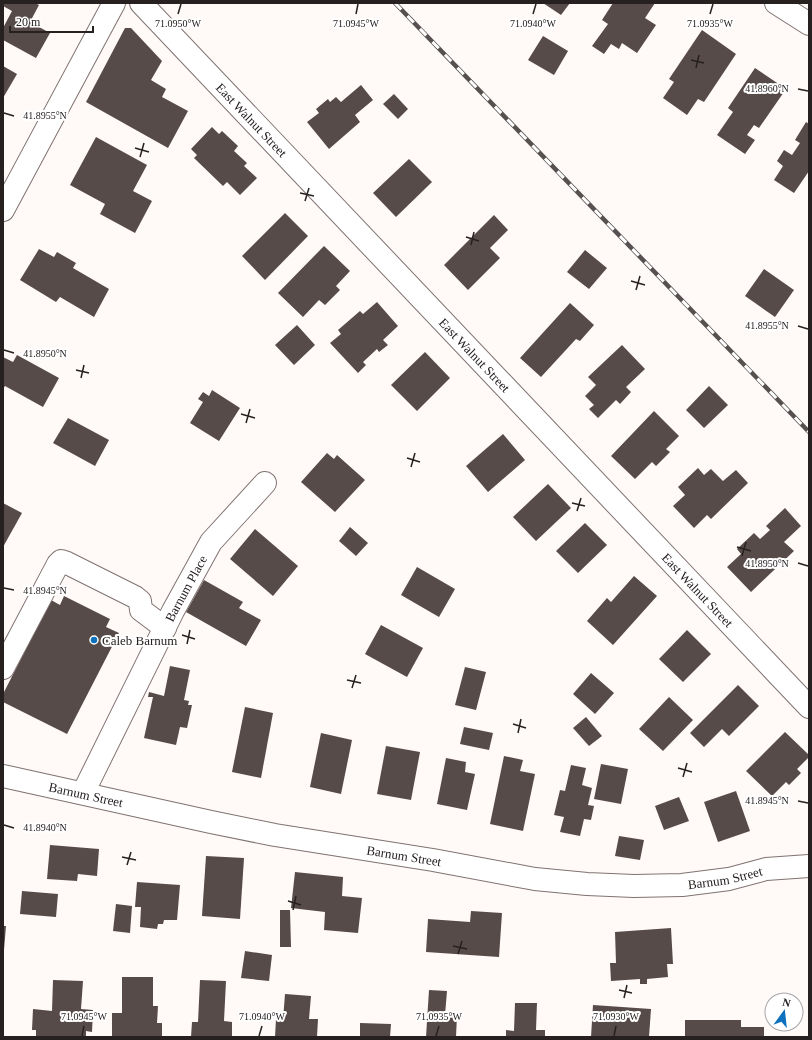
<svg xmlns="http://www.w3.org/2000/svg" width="812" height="1040" viewBox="0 0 812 1040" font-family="'Times New Roman',serif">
	<rect width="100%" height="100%" fill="#fff9f8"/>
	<g fill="#574b49">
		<polygon points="3,3 35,3 39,5 30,22 50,33 36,58 3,40 3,28 12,11 3,6"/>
		<polygon points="543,3 570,3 561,15"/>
		<polygon points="613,3 655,3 645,18 656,25 637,53 622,43 619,49 611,44 604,54 592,46 608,24 602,20"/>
		<polygon points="125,28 131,28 162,61 151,80 166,89 162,97 188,111 168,148 86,102"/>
		<polygon points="702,30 736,54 704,102 698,99 687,115 663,98 674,82 669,79"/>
		<polygon points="543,36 568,51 554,75 528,60"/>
		<polygon points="3,66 17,74 3,98"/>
		<polygon points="755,68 786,89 759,128 754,125 747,135 755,140 745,154 717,135 733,112 728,108"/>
		<polygon points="361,85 373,100 355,115 360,122 329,149 307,122 319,113 316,109 328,99 330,102 336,97 341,102"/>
		<polygon points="394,94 408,109 398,119 383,104"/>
		<polygon points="806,122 809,124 809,171 794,193 774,180 783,166 777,161 784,150 792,155 800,143 795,140"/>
		<polygon points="212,127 219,134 222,131 238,146 234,151 247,163 244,166 257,178 240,195 227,182 223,186 194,158 197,155 191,149"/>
		<polygon points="96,137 147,165 133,191 152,201 135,233 100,214 105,204 70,185"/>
		<polygon points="409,159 432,182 396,217 373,193"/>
		<polygon points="285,213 308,236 265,280 242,256"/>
		<polygon points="494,215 508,230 490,248 500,258 468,290 444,265"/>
		<polygon points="324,246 350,271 336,286 340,290 325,305 319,300 303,317 278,293"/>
		<polygon points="39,249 54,257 57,252 76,263 73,268 109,289 94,317 60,297 56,302 20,280"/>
		<polygon points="585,250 607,268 589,289 567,272"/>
		<polygon points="764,269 794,290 775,317 745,296"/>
		<polygon points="377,302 398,326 383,340 388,345 379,352 377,349 363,362 366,365 358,373 330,343 341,334 338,330 360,311 363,314"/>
		<polygon points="570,303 594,325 580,341 576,339 541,377 520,358"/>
		<polygon points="297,325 315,345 294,365 275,345"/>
		<polygon points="622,345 645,369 626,387 631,392 620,404 616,400 598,418 589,409 594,405 585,396 596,385 588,377"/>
		<polygon points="425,352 450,378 417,411 391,385"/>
		<polygon points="17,355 59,378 43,407 5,386 3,389 3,357 13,362"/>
		<polygon points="709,386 728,405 704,428 686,410"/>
		<polygon points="212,390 240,408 219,441 190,423 203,402 198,399 203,392 209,396"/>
		<polygon points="654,411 679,436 666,449 670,452 656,466 652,462 635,479 611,456"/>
		<polygon points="68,418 109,440 95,466 53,443"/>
		<polygon points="503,434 525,460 488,492 466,466"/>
		<polygon points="327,453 334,459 337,455 365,480 335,512 301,482"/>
		<polygon points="698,468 704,475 711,469 723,481 736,470 748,483 711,519 707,515 694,528 673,506 685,495 678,487"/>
		<polygon points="548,484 571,508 536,541 513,517"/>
		<polygon points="3,503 22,513 3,547"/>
		<polygon points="785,508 801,526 784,542 794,551 751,592 727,567 741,554 737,549 754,533 760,539 770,530 766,526"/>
		<polygon points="585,523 607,545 578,573 556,551"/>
		<polygon points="350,527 368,543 356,556 339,541"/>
		<polygon points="255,529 298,566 273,596 230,559"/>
		<polygon points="417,567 455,589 439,617 401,595"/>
		<polygon points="634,576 657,596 613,645 587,621 607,598 611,602"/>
		<polygon points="204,580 243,602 239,608 261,620 246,646 186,612"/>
		<polygon points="64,596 110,619 106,627 119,633 67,734 3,702 3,694 51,600 60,605"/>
		<polygon points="381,625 423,648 407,677 365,654"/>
		<polygon points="687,630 711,654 683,682 659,659"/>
		<polygon points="170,666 190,670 184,700 189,701 188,705 192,705 187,728 180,727 176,745 144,738 153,697 148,697 149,692 164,696"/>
		<polygon points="465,667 486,672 476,710 455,705"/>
		<polygon points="591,673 614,693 595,714 573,694"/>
		<polygon points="738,685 759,706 729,736 722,729 704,747 690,733"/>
		<polygon points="669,697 693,720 663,751 639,729"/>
		<polygon points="245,707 273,713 261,778 232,772"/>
		<polygon points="586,717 602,736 589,746 573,728"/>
		<polygon points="464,727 493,733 489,750 460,744"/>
		<polygon points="785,732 809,755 809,757 797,769 801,773 789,785 786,782 772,796 746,771"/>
		<polygon points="321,733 352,740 341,794 310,787"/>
		<polygon points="386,746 420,752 411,800 377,794"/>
		<polygon points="504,756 523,760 520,771 535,774 523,831 490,824"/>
		<polygon points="446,758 466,762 465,772 475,774 467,810 437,804"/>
		<polygon points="601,764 628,769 621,804 594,799"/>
		<polygon points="571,765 586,768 582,785 592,788 588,805 594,806 591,820 584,819 580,836 560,832 564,817 554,815 560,790 565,791"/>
		<polygon points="736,791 750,831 718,842 704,802"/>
		<polygon points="679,797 689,821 664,830 655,806"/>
		<polygon points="619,836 644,840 640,860 615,856"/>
		<polygon points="50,845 99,849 97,876 78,874 77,881 47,879"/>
		<polygon points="206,856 244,858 240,919 202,916"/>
		<polygon points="295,872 343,877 342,896 362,898 358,933 324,930 325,912 291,908"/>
		<polygon points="137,882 180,885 177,920 164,920 163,924 158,924 157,929 140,927 141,907 135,907"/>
		<polygon points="22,891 58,894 56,917 20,914"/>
		<polygon points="116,904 132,906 130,933 113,931"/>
		<polygon points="280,910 290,910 291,947 280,947"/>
		<polygon points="471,911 502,913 499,957 426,952 428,919 470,922"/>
		<polygon points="3,926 6,926 4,950 3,950"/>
		<polygon points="671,928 673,964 667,964 668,977 647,979 647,984 640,984 640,979 611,981 610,963 616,963 615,932"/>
		<polygon points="245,951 272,955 269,981 241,978"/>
		<polygon points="122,977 153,977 153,1006 158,1006 157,1023 162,1023 162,1037 112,1037 112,1013 122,1013"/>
		<polygon points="53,980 83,981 81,1009 93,1010 92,1032 86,1031 86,1037 36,1037 36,1030 32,1030 33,1009 52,1011"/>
		<polygon points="200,980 226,981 224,1021 232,1022 232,1037 191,1037 192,1022 198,1022"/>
		<polygon points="429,990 447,991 445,1015 457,1015 456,1037 426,1037"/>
		<polygon points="285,994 311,996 309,1019 318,1019 317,1037 275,1037 276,1019 283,1020"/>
		<polygon points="515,1003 537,1003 536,1030 545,1030 545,1037 506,1037 506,1030 514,1031"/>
		<polygon points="593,1005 651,1009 649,1037 591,1037"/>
		<polygon points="685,1020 741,1020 741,1027 764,1027 764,1037 685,1037"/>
		<polygon points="360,1023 391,1024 390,1037 360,1037"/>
	</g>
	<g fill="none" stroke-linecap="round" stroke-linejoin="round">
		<g stroke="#7f7371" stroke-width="24">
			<g id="minor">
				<path id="s1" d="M141,3L809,707"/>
				<polyline points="776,3 809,24"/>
				<polyline points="3,210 114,3"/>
				<polyline points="3,668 58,564 61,561 67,563 135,597 140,601 141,610 165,628"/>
				<path id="s2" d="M3,776L211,822L275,835L433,860L535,879L587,884L634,886L682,885L729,879L766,869L809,866"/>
				<path id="s3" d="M83,793L173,611L211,542L265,483"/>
			</g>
		</g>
		<use href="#minor" stroke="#fff" stroke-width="22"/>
		<g stroke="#565150" stroke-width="4.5">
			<polyline id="rail" points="395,3 809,432"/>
		</g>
		<use href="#rail" stroke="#fff" stroke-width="3" stroke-dasharray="9" stroke-linecap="butt"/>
	</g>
	<path fill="none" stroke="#262120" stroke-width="1.5" d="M178,14L181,4M356,14L358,4M533,14L536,4M710,14L713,4M691,60L704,63M696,68L699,55M798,89L808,91M4,113L14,116M135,148L149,152M140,157L144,143M300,193L314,196M305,201L309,188M466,237L479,241M471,245L474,232M631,281L645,285M636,290L640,276M798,326L808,329M4,350L14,353M76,370L89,373M81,378L84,365M241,414L255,418M246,423L250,409M407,458L420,462M411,467L415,453M572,503L585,506M577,511L581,498M737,547L751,551M742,556L746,542M798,563L808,566M4,588L14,590M182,635L195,639M187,644L190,630M347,680L361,683M352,688L356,675M513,724L526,728M518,733L521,719M678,768L692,772M683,777L687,763M798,801L808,803M4,825L14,828M122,857L136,860M127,865L131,852M288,901L301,905M293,910L296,896M453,946L467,949M458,954L462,941M619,990L632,993M624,998L627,985M82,1036L84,1026M259,1036L262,1026M436,1036L439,1026M614,1036L616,1026"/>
	<circle fill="#0d71bd" stroke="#fff" stroke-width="1.5" cx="94" cy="640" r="4"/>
	<g text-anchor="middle" stroke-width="4" stroke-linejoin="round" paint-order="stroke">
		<g font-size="13" fill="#262120" stroke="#fff">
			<text dy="5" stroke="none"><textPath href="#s1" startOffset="161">East Walnut Street</textPath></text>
			<text dy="5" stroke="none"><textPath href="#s1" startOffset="485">East Walnut Street</textPath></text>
			<text dy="5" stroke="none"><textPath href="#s3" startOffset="229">Barnum Place</textPath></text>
			<text dy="5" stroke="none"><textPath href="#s1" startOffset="809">East Walnut Street</textPath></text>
			<text dy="5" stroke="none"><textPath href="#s2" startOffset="85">Barnum Street</textPath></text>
			<text dy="5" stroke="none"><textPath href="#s2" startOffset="409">Barnum Street</textPath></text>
			<text dy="5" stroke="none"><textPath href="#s2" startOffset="733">Barnum Street</textPath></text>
		</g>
		<g font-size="13" fill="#262120" stroke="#fff" text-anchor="start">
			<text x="102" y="645">Caleb Barnum</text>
		</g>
	</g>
	<g font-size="10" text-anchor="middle" fill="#262120" stroke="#fff" stroke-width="4" stroke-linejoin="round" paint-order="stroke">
		<text x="178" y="27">71.0950°W</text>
		<text x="356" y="27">71.0945°W</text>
		<text x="533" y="27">71.0940°W</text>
		<text x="710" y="27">71.0935°W</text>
		<text x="767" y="92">41.8960°N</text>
		<text x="45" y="119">41.8955°N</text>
		<text x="767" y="329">41.8955°N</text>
		<text x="45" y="357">41.8950°N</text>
		<text x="767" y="567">41.8950°N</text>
		<text x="45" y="594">41.8945°N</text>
		<text x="767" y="804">41.8945°N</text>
		<text x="45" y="831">41.8940°N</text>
		<text x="84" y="1020">71.0945°W</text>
		<text x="262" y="1020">71.0940°W</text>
		<text x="439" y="1020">71.0935°W</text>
		<text x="616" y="1020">71.0930°W</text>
	</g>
	<rect width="812" height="1040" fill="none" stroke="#262120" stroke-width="8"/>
	<g transform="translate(784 1012) rotate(15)"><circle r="19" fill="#ffffff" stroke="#a8a6a6"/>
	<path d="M0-3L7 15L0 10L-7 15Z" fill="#0d71bd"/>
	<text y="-6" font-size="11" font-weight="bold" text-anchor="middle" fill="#262120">N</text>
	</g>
	<path d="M10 26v6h83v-6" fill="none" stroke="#262120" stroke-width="2"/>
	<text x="16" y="26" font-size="12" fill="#262120" stroke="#ffffff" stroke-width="3" paint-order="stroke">20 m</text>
</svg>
